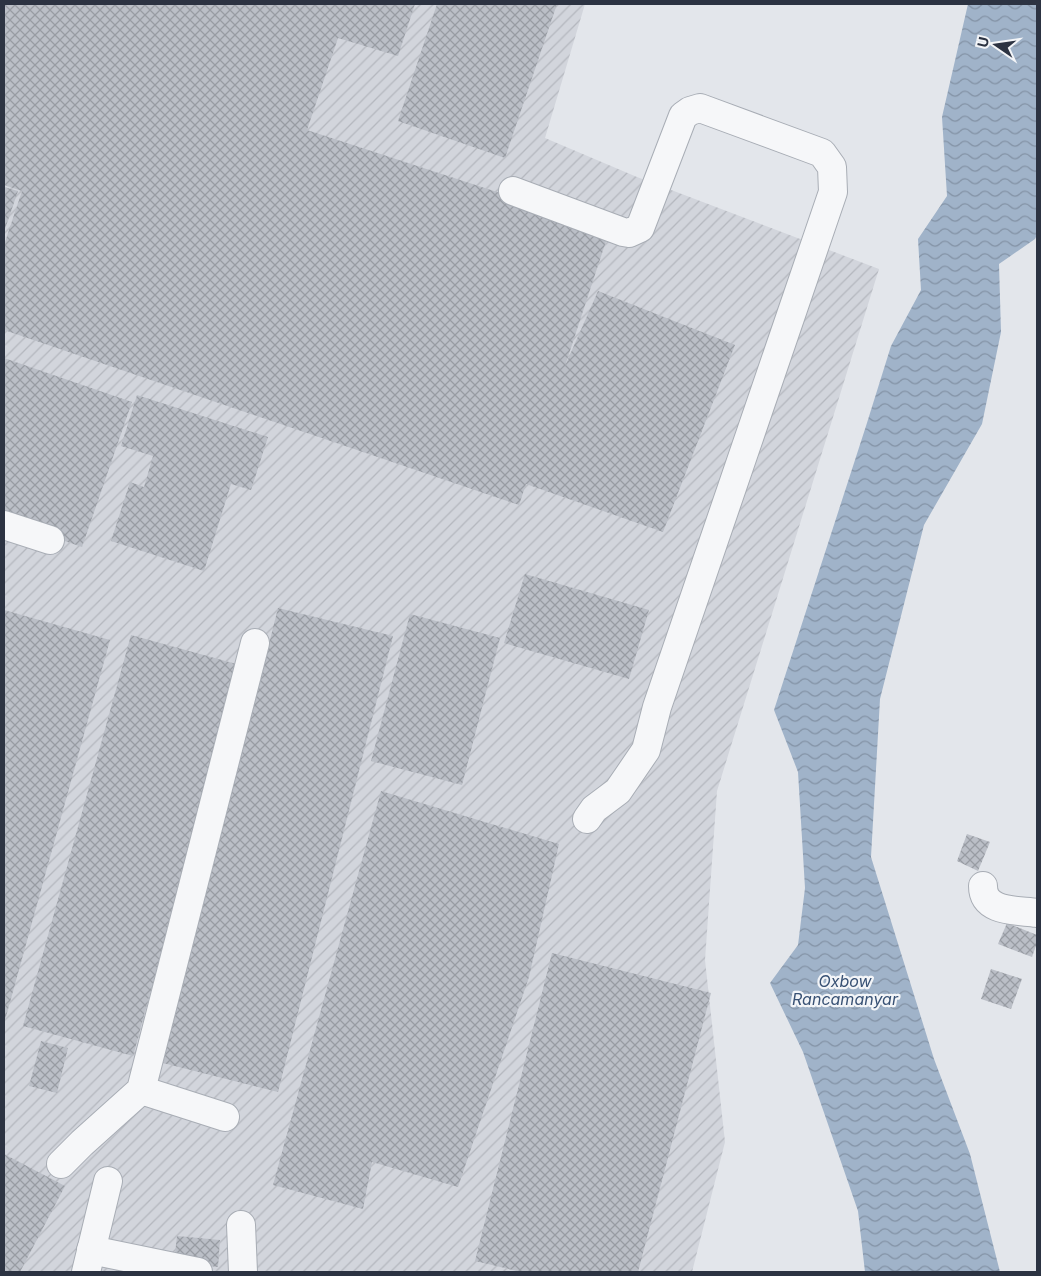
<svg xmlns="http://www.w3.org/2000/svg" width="1041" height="1276" viewBox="0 0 1041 1276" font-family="Inter,sans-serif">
	<defs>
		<pattern id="industrial-furrows" width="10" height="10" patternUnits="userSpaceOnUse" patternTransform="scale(1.25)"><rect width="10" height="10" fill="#d2d5dc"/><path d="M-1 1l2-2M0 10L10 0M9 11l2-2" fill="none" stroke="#b4b7be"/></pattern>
		<pattern id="water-waves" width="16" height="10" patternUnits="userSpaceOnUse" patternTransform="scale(1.25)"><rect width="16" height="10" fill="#a0b3c9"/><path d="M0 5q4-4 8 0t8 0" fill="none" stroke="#8392a5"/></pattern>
		<pattern id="building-cross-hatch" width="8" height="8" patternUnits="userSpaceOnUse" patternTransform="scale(1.25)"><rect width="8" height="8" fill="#bbbfc7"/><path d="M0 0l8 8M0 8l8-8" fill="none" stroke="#989ca3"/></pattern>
	</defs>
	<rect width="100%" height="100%" fill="#e3e6eb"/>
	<polygon fill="url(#industrial-furrows)" points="4,4 585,4 545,138 637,177 879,269 717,791 705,960 725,1142 692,1272 4,1272"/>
	<polygon fill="url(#water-waves)" points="968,4 1037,4 1037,235 1035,239 999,264 1001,332 982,424 924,525 880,699 871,857 934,1059 970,1154 1000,1272 865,1272 858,1211 803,1052 770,983 798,945 805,888 798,772 774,710 866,426 891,346 921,290 918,239 947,196 942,117"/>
	<g fill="url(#building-cross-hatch)">
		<polygon points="4,4 415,4 398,56 338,38 307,130 610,229 565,366 598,291 735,345 663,532 526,484 519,505 4,330 4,245 22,191 4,185"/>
		<polygon points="437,4 557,4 505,158 398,121"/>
		<polygon points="4,187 18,191 4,232"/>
		<polygon points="4,358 132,402 82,547 4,520"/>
		<polygon points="137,395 268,437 251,490 231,484 204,571 111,541 130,482 144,487 153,456 121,446"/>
		<polygon points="525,574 649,610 629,679 504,643"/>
		<polygon points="278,608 393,636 278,1092 163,1063"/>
		<polygon points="4,610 110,640 4,1024"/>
		<polygon points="410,614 500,638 462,785 371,761"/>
		<polygon points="131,635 240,665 133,1056 23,1026"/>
		<polygon points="381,791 559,844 529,977 458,1187 372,1162 363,1209 273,1185"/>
		<polygon points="967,834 990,842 978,871 957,861"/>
		<polygon points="1007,923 1037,935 1037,943 1032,957 998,944"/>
		<polygon points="552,953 711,993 638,1272 521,1272 475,1261"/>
		<polygon points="991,969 1022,979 1011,1009 981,999"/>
		<polygon points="41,1041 68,1048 57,1093 29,1086"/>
		<polygon points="4,1154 65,1186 20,1272 4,1271"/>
		<polygon points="177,1236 220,1240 218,1267 174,1262"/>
	</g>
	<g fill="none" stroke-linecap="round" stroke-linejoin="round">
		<g stroke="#a8adb5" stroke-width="30">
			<g id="minor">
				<polyline points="513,191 623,232 629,233 640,228 683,116 690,111 700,108 822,153 832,167 833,192 657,707 646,750 618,791 594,809 587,819"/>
				<polyline points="4,525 50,540"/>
				<path d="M983,886C983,913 1018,910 1037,913"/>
				<polyline points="141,1090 225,1117"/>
				<polyline points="61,1164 82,1143 141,1090 255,643"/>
				<polyline points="241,1225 243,1272"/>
				<polyline points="91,1250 198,1272"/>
				<polyline points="86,1272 108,1181"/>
			</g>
		</g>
		<use href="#minor" stroke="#f6f7f9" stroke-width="28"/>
	</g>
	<g text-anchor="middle" stroke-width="4.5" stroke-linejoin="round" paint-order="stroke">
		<g font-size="16" font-style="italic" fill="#385174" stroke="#f3f5f8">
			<text x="845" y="987">Oxbow<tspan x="845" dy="18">Rancamanyar</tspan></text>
		</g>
	</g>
	<rect width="1041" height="1276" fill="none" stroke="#2c3342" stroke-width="10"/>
	<g transform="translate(996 45) rotate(283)" stroke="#f3f5f8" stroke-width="4" paint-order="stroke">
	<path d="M0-4L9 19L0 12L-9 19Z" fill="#2c3342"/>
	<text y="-8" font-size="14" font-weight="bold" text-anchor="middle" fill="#2c3342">U</text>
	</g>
</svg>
